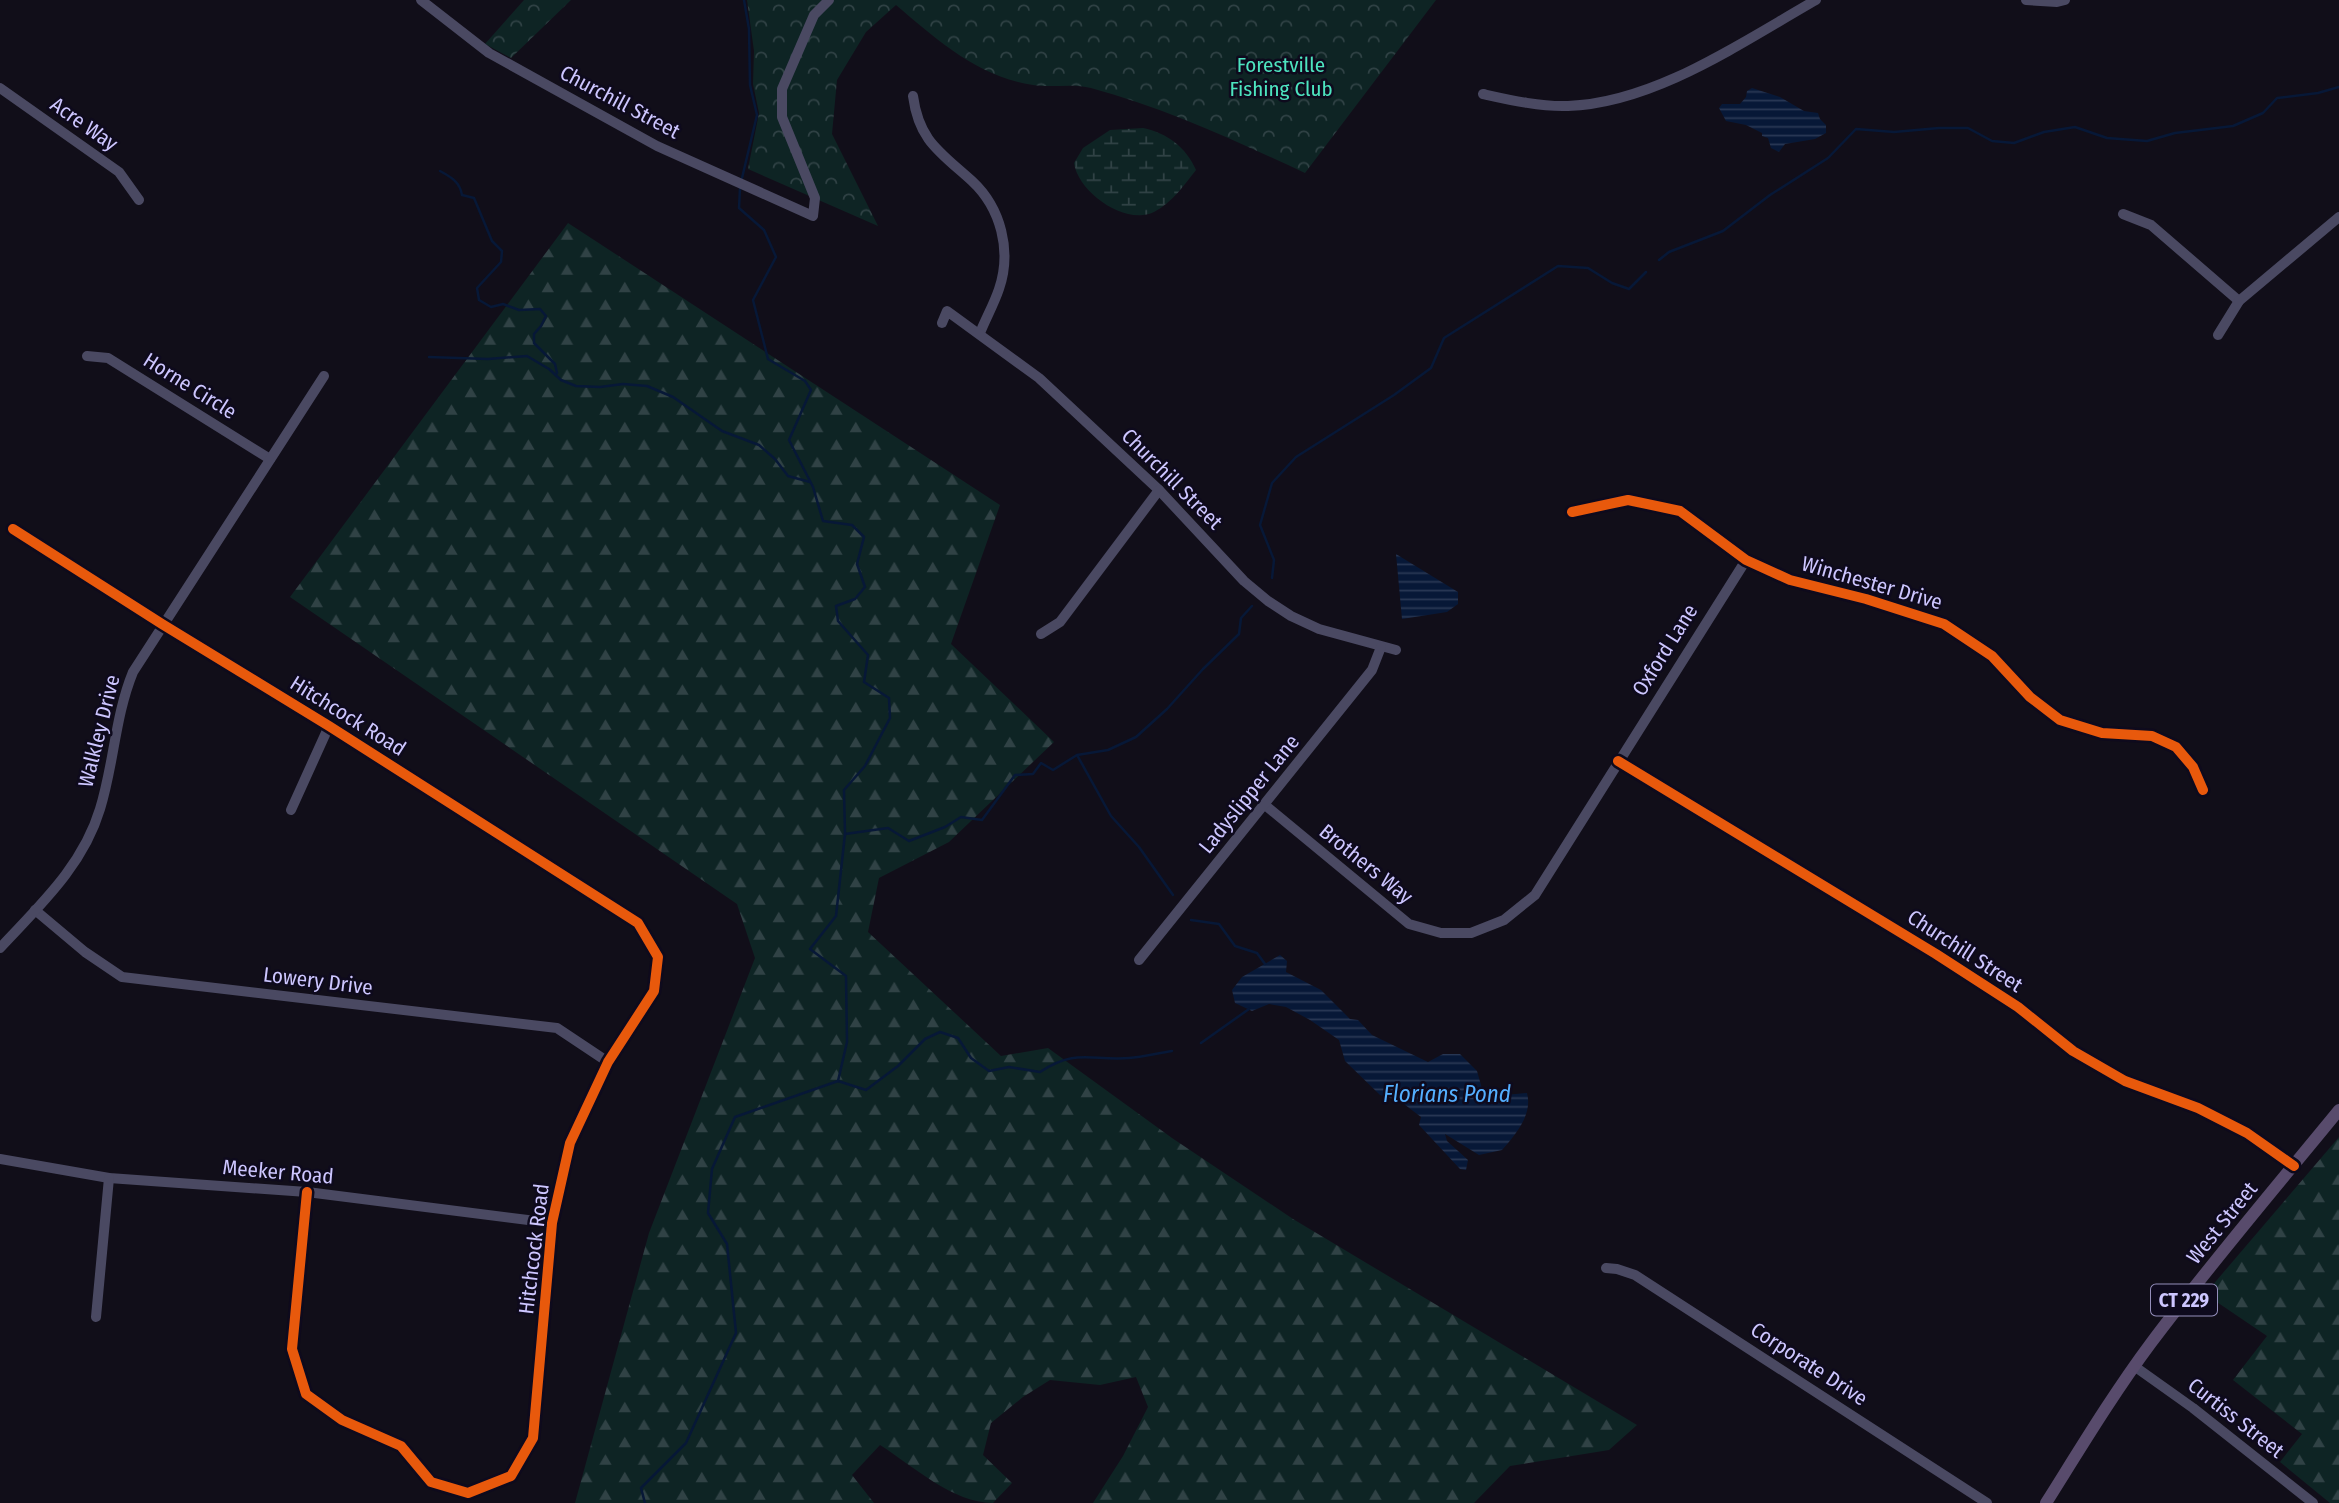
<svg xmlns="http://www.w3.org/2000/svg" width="2339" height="1503" viewBox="0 0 2339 1503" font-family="'Fira Sans Condensed',sans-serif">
	<defs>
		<pattern id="forest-firs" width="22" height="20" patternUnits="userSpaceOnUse" patternTransform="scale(1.75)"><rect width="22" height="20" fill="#0e2424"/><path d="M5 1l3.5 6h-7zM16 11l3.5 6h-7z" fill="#304245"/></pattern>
		<pattern id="wetland-marsh" width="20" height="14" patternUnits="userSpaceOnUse" patternTransform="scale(1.75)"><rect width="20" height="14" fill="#0e2424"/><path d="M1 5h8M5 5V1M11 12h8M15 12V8" fill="none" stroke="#304245"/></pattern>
		<pattern id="park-crowns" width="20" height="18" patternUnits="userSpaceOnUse" patternTransform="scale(1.75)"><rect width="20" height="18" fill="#0e2424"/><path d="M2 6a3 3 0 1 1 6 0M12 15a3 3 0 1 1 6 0" fill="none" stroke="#304245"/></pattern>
		<pattern id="water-rules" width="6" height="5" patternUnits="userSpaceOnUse" patternTransform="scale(1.75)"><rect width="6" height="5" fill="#071837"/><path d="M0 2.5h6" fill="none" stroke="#2a3855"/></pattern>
	</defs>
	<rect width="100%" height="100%" fill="#110e19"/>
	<g fill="url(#forest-firs)">
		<path d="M568,223L1000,505L951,644L1054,742L949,842L879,878L868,932L1001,1056L1048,1048L1172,1138L1293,1219L1637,1425L1609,1450L1510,1466L1474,1503H1093L1123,1456L1148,1407L1136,1377L1100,1385L1050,1380L1023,1397L991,1423L983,1455L1012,1483L993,1503C953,1503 913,1466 880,1445L852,1475L874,1503H575L649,1233L755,958L737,904L290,597Z"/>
		<polygon points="2339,1137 2339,1503 2330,1503 2280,1462 2302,1434 2233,1380 2267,1336 2205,1294"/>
	</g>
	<path fill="url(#wetland-marsh)" d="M1143,128C1167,133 1186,147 1196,170C1184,185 1173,202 1154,212C1125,226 1078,192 1074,163L1083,148L1110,130Z"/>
	<g fill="url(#park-crowns)">
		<polygon points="524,0 571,0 511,58 485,44"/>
		<path d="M747,0H1436L1305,173C1236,141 1165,108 1091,88C1073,83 1051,88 1033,85C978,77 936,39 896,5L866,32L837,80L832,134L878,226L748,169L759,113L753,84L754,51Z"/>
	</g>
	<g fill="url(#water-rules)">
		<polygon points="1752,88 1780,97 1804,111 1818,113 1820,119 1826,125 1826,133 1815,139 1785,144 1779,152 1771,148 1768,138 1762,136 1762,133 1746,125 1726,121 1719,108 1722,104 1740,104 1746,97 1747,91"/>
		<polygon points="1396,554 1458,592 1458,604 1447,612 1402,619"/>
		<path d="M1280,955L1287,961L1286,972L1321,990L1350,1019L1358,1020L1372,1035L1428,1062L1443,1054H1460L1477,1071L1483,1092L1495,1096L1527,1093C1533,1115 1515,1135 1502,1150L1479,1155L1445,1134L1447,1141L1468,1160L1466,1170L1460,1169L1419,1125L1421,1117L1400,1101L1380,1095L1345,1061L1339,1040L1310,1020L1286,1007L1269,1004L1252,1011L1235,1003L1232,990L1242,977Z"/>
	</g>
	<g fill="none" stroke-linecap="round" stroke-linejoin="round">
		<g stroke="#071837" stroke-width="2.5">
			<path d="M440,171C451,177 460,182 462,195L474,198L492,241L502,251L501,262L477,288L479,300L491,307L503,304L519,310L540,309L546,316L541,326L534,334V343L555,364L557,373"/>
			<polyline points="742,178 757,115 750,85 749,29 744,0"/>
			<polyline points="1659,260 1669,252 1723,231 1770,195 1828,158 1856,129 1894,132 1939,128 1968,128 1992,141 2014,143 2044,132 2075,127 2107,138 2147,141 2175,133 2233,126 2263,113 2277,98 2318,93 2339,87"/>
			<polyline points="429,357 488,359 527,356 549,369 561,380 576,386 600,387 623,384 647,386 673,397 722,431 759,445 775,459 788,476 810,482"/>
			<polyline points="1272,578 1274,560 1260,525 1272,483 1296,457 1394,395 1431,368 1444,338 1558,266 1588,268 1612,283 1629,289 1646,272"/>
			<polyline points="1077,755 1111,816 1139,847 1173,895"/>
			<polyline points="845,834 888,828 909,841 945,827 961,817 982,820 1015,775 1033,774 1041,763 1053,770 1077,755 1108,750 1136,737 1167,709 1203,669 1239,634 1241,618 1252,606"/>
			<polyline points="1191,920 1219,924 1235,946 1257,953 1265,964"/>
			<polyline points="1201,1043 1249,1009"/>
			<path d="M838,1081L866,1090L898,1066L925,1039L940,1032L958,1038L971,1058L989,1071L1009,1067L1040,1072C1076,1048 1091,1061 1129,1058C1143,1057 1158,1053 1172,1051"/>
			<polyline points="645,1503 641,1488 686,1443 736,1333 727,1244 708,1213 712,1169 735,1117 838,1081 847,1042 846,976 810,949 836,916 845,834 844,790 865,766 890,718 889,698 864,682 868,655 838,621 836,606 855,599 865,587 857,564 864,537 852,525 823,521 813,487 789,440 811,390 805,381 768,359 753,300 776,257 764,230 739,208 740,188"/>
		</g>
		<g stroke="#4a4962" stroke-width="10">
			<polyline points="421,0 489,53 657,146 813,216 815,198 782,117 782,89 814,15 829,0"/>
			<polyline points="2026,0 2057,2 2065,0"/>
			<polyline points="0,88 119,172 139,200"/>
			<path d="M1483,94C1510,100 1540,107 1568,106C1655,103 1742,42 1816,0"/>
			<path d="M913,96C919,141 940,152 972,181C1001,208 1012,251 999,289C994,304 986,318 980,333"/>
			<polyline points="2123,214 2151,225 2239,301"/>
			<polyline points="942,323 947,311 1039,378 1159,490 1244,581 1268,601 1291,616 1319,629 1396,650"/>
			<polyline points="2218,335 2239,301 2339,217"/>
			<polyline points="87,356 108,358 270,459"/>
			<polyline points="1572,512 1628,500 1680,511 1746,560 1790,580 1866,599 1944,624 1992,656 2030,697 2060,720 2102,733 2152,736 2176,747 2193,767 2203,790"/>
			<polyline points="13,529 162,624 329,726 638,923 658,957 654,991 608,1062 570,1143 552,1223 533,1438 511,1476 468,1493 431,1482 401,1446 342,1420 306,1394 292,1349 307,1192"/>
			<polyline points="1041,634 1060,622 1159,490"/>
			<polyline points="1618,761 1936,954 2018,1007 2073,1051 2125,1081 2198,1108 2247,1133 2294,1166"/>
			<polyline points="1265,805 1409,924 1441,933 1471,933 1504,920 1535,895 1746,560"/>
			<polyline points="291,810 329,726"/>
			<polyline points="35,910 85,952 122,977 557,1028 608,1062"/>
			<path d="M0,948C39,906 83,866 100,809C114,764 115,716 133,672L324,376"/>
			<polyline points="1139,960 1372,670 1381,647"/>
			<polyline points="0,1159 109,1178 307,1192 552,1223"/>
			<polyline points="1606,1268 1617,1269 1635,1275 1987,1503"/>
			<polyline points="96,1317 109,1178"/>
			<polyline points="2134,1366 2193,1408 2313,1503"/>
		</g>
		<path stroke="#584b6c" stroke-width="12" d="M2046,1503C2080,1449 2113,1394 2151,1343C2211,1263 2276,1187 2339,1110"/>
		<g stroke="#0e0a1d" stroke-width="15">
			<g id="cycleway">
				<polyline points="1572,512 1628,500 1680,511 1746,560 1790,580 1866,599 1944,624 1992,656 2030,697 2060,720 2102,733 2152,736 2176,747 2193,767 2203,790"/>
				<polyline points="13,529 162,624 329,726 638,923 658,957 654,991 608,1062 570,1143 552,1223 533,1438 511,1476 468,1493 431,1482 401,1446 342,1420 306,1394 292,1349 307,1192"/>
				<polyline points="1618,761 1936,954 2018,1007 2073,1051 2125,1081 2198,1108 2247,1133 2294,1166"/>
			</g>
		</g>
		<use href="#cycleway" stroke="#e8590c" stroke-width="10"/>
	</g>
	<g text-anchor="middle" stroke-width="5" stroke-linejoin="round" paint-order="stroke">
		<rect fill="#0e0a1d" stroke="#948ebb" stroke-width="2" x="2151" y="1284.5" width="66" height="31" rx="5"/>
		<g font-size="19" font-weight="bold" fill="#cdc6ff">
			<text x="2184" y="1307">CT 229</text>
		</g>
		<g font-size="21" fill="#4de4bf" stroke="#0e0a1d">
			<text x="1281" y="72">Forestville<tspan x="1281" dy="24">Fishing Club</tspan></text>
		</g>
		<g font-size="21" fill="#cdc6ff" stroke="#0e0a1d">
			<text transform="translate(620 102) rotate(28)" y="7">Churchill Street</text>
			<text transform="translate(84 124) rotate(35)" y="7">Acre Way</text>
			<text transform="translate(190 386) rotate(32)" y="7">Horne Circle</text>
			<text transform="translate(1172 479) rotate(45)" y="7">Churchill Street</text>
			<text transform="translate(1872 583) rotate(16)" y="7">Winchester Drive</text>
			<text transform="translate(1665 650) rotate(-58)" y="7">Oxford Lane</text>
			<text transform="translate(348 716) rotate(32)" y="7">Hitchcock Road</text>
			<text transform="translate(99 731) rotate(-76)" y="7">Walkley Drive</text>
			<text transform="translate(1249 794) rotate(-51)" y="7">Ladyslipper Lane</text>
			<text transform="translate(1366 864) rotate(39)" y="7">Brothers Way</text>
			<text transform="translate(1965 951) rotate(33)" y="7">Churchill Street</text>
			<text transform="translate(318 981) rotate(7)" y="7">Lowery Drive</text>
			<text transform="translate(278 1172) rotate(5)" y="7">Meeker Road</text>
			<text transform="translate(2222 1223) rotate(-51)" y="7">West Street</text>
			<text transform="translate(534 1249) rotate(-83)" y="7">Hitchcock Road</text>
			<text transform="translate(1809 1364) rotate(33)" y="7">Corporate Drive</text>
			<text transform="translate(2236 1418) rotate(38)" y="7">Curtiss Street</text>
		</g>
		<g font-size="23" font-style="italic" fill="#54afff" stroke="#0e0a1d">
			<text x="1447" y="1102">Florians Pond</text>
		</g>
	</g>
</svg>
